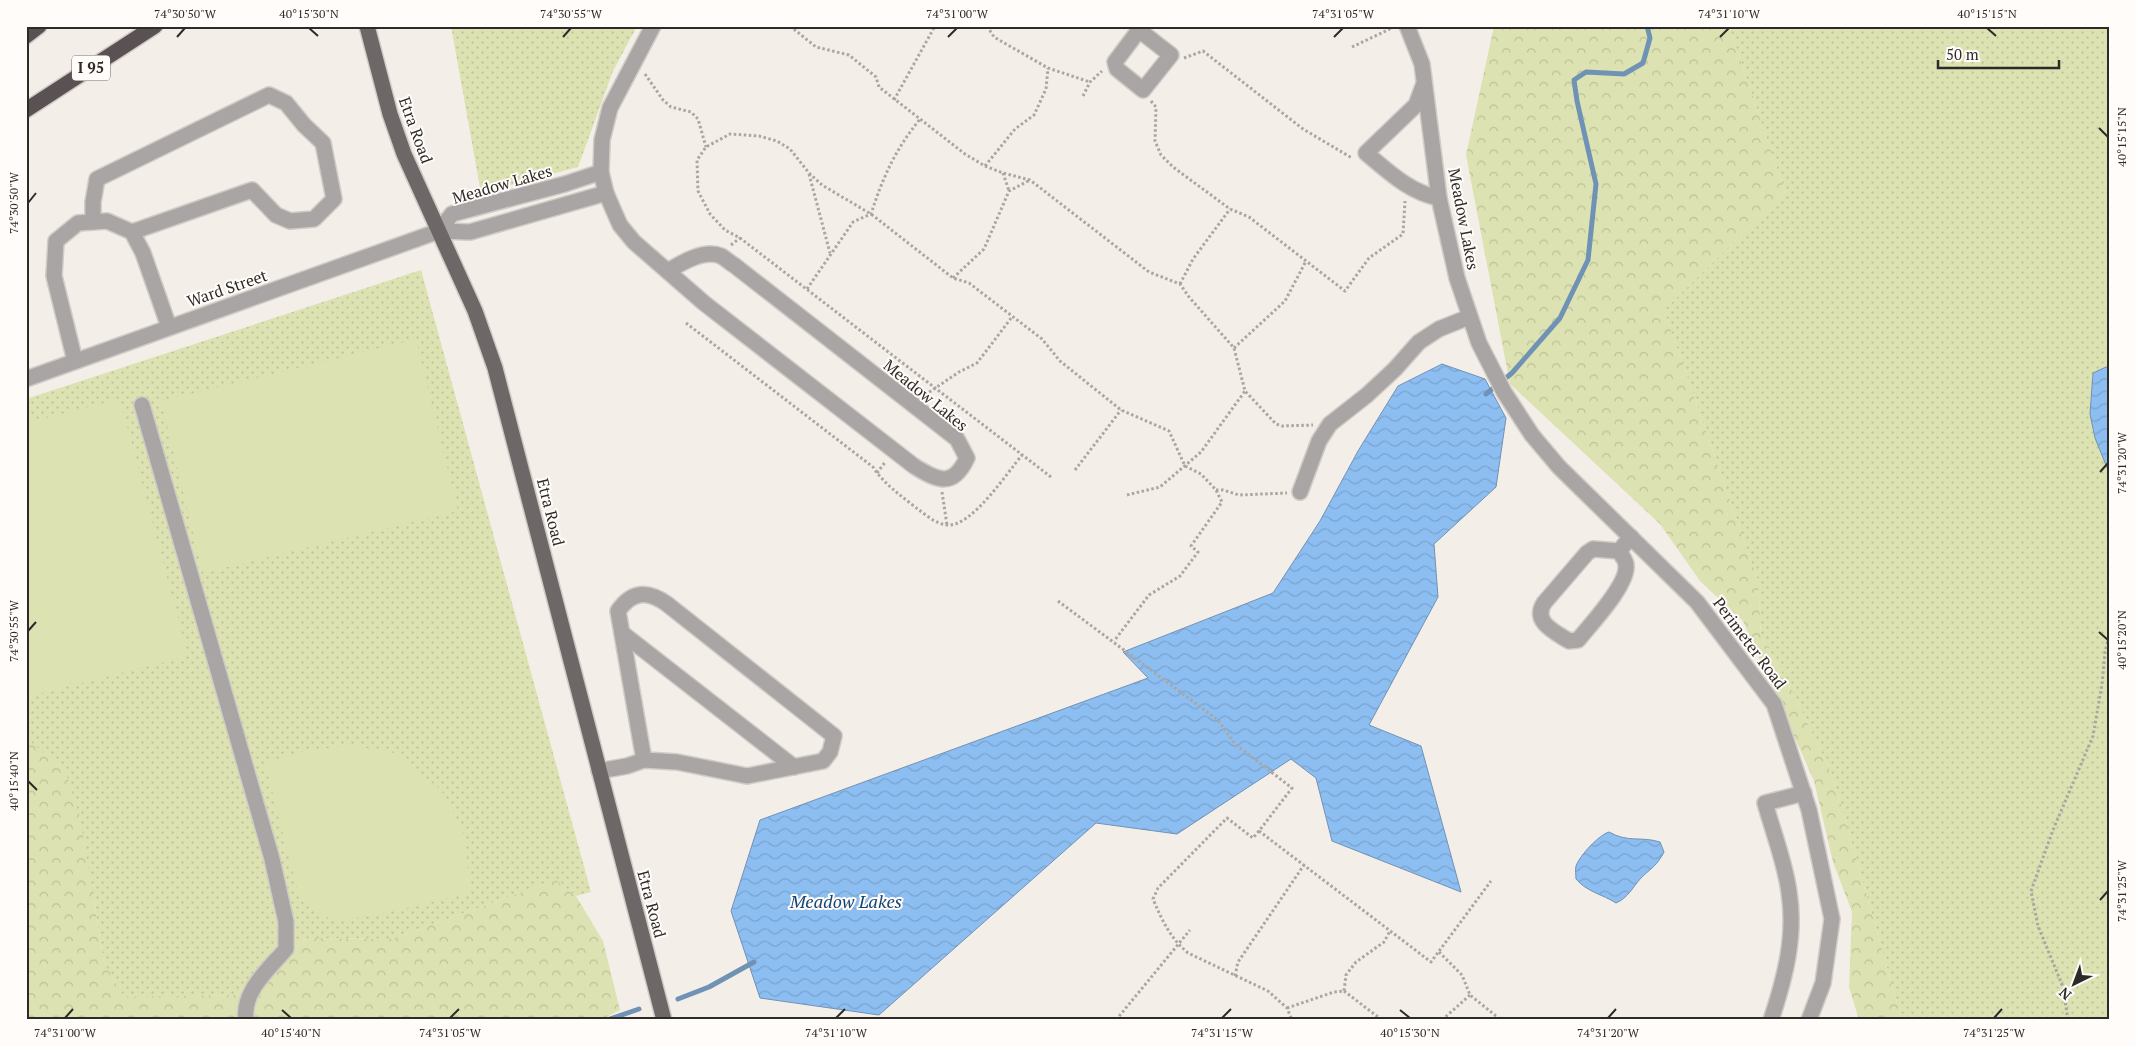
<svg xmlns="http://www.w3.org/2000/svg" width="2136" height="1046" viewBox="0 0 2136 1046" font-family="'PT Serif',serif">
	<defs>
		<pattern id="grass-dots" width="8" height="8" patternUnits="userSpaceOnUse" patternTransform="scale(1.25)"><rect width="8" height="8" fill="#dce2b1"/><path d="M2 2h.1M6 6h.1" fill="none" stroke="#bdc298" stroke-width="1.8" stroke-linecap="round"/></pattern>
		<pattern id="forest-crowns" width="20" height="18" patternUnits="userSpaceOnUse" patternTransform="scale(1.25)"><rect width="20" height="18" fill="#dce2b1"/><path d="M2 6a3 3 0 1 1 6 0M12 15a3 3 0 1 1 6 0" fill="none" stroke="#bdc298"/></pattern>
		<pattern id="water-waves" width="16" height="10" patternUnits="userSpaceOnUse" patternTransform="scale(1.25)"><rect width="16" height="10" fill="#8dbef1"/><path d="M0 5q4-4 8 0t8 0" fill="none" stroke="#7aa3cf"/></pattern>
	</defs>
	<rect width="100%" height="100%" fill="#f4eee8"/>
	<g fill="url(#grass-dots)">
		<polygon points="451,26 637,26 613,71 578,167 481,193"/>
		<polygon points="1729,26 2110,26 2110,1020 1902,1020 1833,777 1792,691 1761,637 1758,581 1664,310 1785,192"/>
		<polygon points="421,270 591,892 576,896 556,880 392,939 307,938 235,995 124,998 104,963 94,901 26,738 26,399"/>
	</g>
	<g fill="url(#forest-crowns)">
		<polygon points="1494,26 1729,26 1785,192 1664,310 1758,581 1761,637 1792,691 1833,777 1902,1020 1859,1020 1849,987 1852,912 1833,862 1814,781 1743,621 1700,581 1660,524 1510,384 1466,155"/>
		<polygon points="26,738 65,770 80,817 104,963 124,997 235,995 307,938 392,939 556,880 576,896 603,941 620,1010 601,1020 26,1020"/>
	</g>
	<g fill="#dce2b1">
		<polygon points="416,339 458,511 203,573 161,401"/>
		<polygon points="120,399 188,656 26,697 26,423"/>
		<polygon points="350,745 394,753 441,790 463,830 471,893 372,916 333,921 300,900 265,763 301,752"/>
	</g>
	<g fill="url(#water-waves)" stroke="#7092b5">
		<polygon points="1442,364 1485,379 1506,418 1496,487 1434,544 1438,597 1369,725 1421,746 1461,892 1332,841 1316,778 1291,759 1177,834 1096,823 879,1015 760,998 731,911 760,820 1148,678 1123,652 1273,593 1320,521 1358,451 1398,386"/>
		<polygon points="2106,367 2110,367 2110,475 2095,438 2090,414 2093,373"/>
		<path d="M1609,832C1628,843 1641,836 1660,842L1664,852C1657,866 1651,868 1641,878C1632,888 1628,898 1616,903C1602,894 1587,892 1576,879C1576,875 1575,870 1576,866C1580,855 1599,835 1609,832Z"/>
	</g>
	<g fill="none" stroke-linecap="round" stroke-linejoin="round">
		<g stroke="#7092b5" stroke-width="5">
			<polyline points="1486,394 1512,373 1560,318 1588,260 1596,184 1577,101 1574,80 1586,72 1624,74 1643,63 1650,38 1647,26"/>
			<polyline points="678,999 709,987 754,962"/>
			<polyline points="607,1020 639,1009"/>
		</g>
		<g stroke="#d0cbc5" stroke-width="18">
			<g id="minor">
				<path d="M653,26L610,108L602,140L601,172L606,193L620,225L634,242L704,303L914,466C938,481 953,488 967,458L957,439L734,265C730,263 725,258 721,256C704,249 681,263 668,271"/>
				<polyline points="1407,26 1422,64 1439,198 1457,278 1479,343 1504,392 1532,435 1559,467 1697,602 1774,704 1809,810 1832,919 1823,983 1809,1020"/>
				<polyline points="1139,30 1171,55 1143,90 1117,69 1115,62 1142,26"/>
				<path d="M1423,86L1416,105L1366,153C1389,172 1409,192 1439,198"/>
				<polyline points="93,222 93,202 97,179 269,95 286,103 304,125 323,143 334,199 314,219 290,221 276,215 252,190 132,232"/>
				<polyline points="439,231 452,214 565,184 601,172"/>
				<polyline points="75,361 54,276 56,241 78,223 107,221 132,232 143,253 169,327"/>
				<polyline points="26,379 439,231 470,232 606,193"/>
				<path d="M142,405L272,859L286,922V949C269,969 242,991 246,1020"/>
				<polyline points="1300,492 1319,441 1330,424 1367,395 1395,369 1419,342 1439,329 1469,317"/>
				<path d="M1619,551L1593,549L1587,553L1544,603C1532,622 1555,632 1569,641L1578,640C1590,625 1629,584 1626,565C1626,560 1621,555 1619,551L1631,537"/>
				<polyline points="622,633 794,767"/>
				<path d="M599,771L627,766L644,760L677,762L747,776L823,761L830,752L834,736L667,604C647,590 632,591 618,611L644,760"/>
				<path d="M1771,1020C1785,978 1796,936 1789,892C1785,862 1773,832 1765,803L1804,793"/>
			</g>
		</g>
		<g stroke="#d0cbc5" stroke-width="18">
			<polyline id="major" points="367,26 390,114 404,154 475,311 495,368 664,1020"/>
		</g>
		<g stroke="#d0cbc5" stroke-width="18">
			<g id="highway">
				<polyline points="26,36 39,26"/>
				<polyline points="26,110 155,26"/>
			</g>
		</g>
		<g stroke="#aaa6a1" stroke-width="3" stroke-dasharray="2.5 2.5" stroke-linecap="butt">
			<polyline points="790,26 816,47 849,55 876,77 879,87 965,154 985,166 1003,173 1030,180 1149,272 1180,284 1189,297 1234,348 1245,391 1276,424 1282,426 1313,425"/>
			<polyline points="987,26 994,37 1048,68 1090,82"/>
			<polyline points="1352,47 1392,28"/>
			<polyline points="1184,58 1203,51 1303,129 1352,158"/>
			<polyline points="645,74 663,100 671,107 691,112 698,119 706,147"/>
			<polyline points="1083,96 1090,82 1102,71"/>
			<polyline points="894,100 935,26"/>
			<polyline points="1151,101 1156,107 1155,141 1161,155 1173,167 1230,209 1249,217 1345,291 1369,258 1403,234 1405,201"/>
			<polyline points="985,166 1015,129 1034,115 1046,89 1048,68"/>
			<polyline points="1003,173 1009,191"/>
			<polyline points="809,174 830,253"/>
			<polyline points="731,245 740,238"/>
			<polyline points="953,278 984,249 1009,191 1030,180"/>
			<polyline points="1180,284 1193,259 1230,209"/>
			<path d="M807,289L853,222L871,214C883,177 895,150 920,119"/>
			<path d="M686,323L873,467C884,484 899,494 915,507C925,514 936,525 949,525C973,525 1007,473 1022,455"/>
			<polyline points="1234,348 1285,301 1306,261"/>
			<polyline points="925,395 959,372 977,363 1012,317"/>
			<polyline points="1075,470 1121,410"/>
			<polyline points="877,473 886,461"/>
			<polyline points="1051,477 740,238 725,230 710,214 698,191 697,160 706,147 730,134 759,136 777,141 790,149 809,173 822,185 871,214 953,278 969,283 1042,339 1060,361 1121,410 1169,431 1185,466 1201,474 1216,490 1222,502 1191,546 1198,552 1180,576 1149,595 1114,641"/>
			<polyline points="1216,490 1223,490 1239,495 1287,493"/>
			<polyline points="942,492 947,525"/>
			<polyline points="1127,495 1160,487 1201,452 1245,391"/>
			<polyline points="1058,601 1218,720 1235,744 1292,788 1259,831 1431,962 1491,881"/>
			<path d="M1259,831L1253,838L1227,818L1158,888L1153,899C1162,920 1170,938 1188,953L1268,991L1287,1008L1292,1020"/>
			<polyline points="1439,952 1462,975 1470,995 1501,1020"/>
			<polyline points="1235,976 1238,962 1304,865"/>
			<polyline points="1344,991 1382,1020"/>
			<polyline points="1287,1008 1334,992 1344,991 1346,975 1356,962 1384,942 1390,931"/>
			<polyline points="1116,1020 1190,930"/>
			<polyline points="1442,1020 1470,995"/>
			<polyline points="2068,1020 2063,987 2038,926 2031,891 2053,830 2093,736 2102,684 2105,652 2110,632"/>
		</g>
		<use href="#minor" stroke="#a9a5a5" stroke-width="15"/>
		<use href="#major" stroke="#6e6768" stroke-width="15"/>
		<use href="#highway" stroke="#5a5153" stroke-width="15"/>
	</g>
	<path fill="none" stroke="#2d2b28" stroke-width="2" d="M309,28L318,36M1987,28L1996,36M177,37L185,28M563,37L571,28M948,37L957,28M1334,37L1343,28M1720,37L1729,28M2099,128L2108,137M28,203L36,193M2100,472L2108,463M28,631L36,622M2099,632L2108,640M28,781L37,790M2100,900L2108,891M282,1010L291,1018M1400,1010L1410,1018M65,1018L73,1009M450,1018L459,1009M836,1018L845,1009M1222,1018L1231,1009M1608,1018L1616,1009M1994,1018L2002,1009"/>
	<g text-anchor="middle" stroke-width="4" stroke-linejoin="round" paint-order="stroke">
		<rect fill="#fffcfa" stroke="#6c6a67" stroke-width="1" x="72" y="55.5" width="38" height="25" rx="4"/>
		<g font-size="15" font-weight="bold" fill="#2d2b28">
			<text x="91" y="73">I 95</text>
		</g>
		<g font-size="16" fill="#2d2b28" stroke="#fffcfa">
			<text transform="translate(416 130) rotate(70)" y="6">Etra Road</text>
			<text transform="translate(502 184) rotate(-16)" y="6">Meadow Lakes</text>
			<text transform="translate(1464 219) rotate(79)" y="6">Meadow Lakes</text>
			<text transform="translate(227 288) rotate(-19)" y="6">Ward Street</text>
			<text transform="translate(926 395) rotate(39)" y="6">Meadow Lakes</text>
			<text transform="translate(551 512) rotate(76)" y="6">Etra Road</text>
			<text transform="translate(1750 643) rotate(53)" y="6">Perimeter Road</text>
			<text transform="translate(652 904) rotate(75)" y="6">Etra Road</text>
		</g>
		<g font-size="18" font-style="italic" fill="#124675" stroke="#fffcfa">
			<text x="846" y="908">Meadow Lakes</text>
		</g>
	</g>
	<rect width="2136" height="1046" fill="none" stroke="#fffcfa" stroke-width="55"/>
	<g transform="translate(2074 984) rotate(222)" stroke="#fffcfa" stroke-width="4" paint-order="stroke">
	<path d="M0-4L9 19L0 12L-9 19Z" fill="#2d2b28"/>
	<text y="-8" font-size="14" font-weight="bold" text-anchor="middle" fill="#2d2b28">N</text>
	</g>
	<path d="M1938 60v8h121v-8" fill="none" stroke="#2d2b28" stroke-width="2.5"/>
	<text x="1946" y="60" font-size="15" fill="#2d2b28" stroke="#fffcfa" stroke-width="4" paint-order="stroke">50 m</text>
	<rect x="28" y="28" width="2080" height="990" fill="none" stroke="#2d2b28" stroke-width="2"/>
	<g font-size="12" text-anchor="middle" fill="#2d2b28">
		<text x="185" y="18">74°30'50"W</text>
		<text x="309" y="18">40°15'30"N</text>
		<text x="571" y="18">74°30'55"W</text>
		<text x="957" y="18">74°31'00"W</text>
		<text x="1343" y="18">74°31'05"W</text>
		<text x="1729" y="18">74°31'10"W</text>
		<text x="1987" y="18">40°15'15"N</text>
		<text transform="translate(2122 137) rotate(-90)" y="4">40°15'15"N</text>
		<text transform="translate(14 203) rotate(-90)" y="4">74°30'50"W</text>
		<text transform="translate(2122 463) rotate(-90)" y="4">74°31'20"W</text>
		<text transform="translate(14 631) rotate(-90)" y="4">74°30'55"W</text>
		<text transform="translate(2122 640) rotate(-90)" y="4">40°15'20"N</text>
		<text transform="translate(14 781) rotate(-90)" y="4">40°15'40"N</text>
		<text transform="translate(2122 891) rotate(-90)" y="4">74°31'25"W</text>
		<text x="65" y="1037">74°31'00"W</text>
		<text x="291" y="1037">40°15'40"N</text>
		<text x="450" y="1037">74°31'05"W</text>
		<text x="836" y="1037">74°31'10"W</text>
		<text x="1222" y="1037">74°31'15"W</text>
		<text x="1410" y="1037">40°15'30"N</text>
		<text x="1608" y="1037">74°31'20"W</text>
		<text x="1994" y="1037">74°31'25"W</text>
	</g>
</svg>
